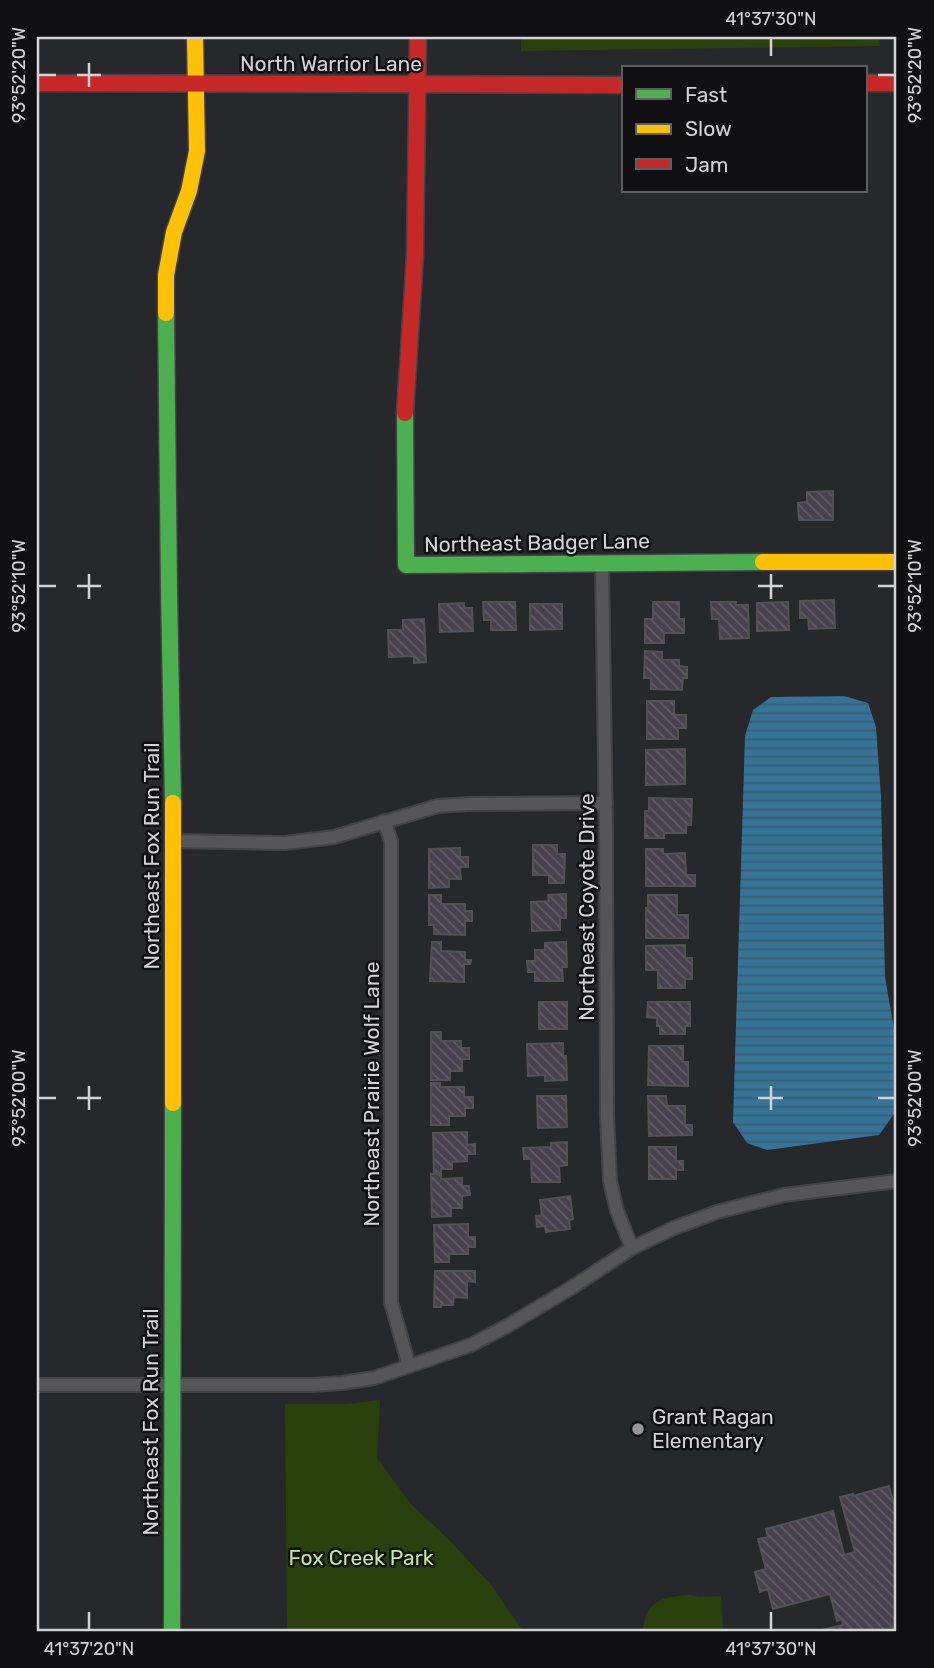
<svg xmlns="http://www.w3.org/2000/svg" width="934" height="1668" viewBox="0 0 934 1668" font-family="Rubik,sans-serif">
	<defs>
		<pattern id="water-rules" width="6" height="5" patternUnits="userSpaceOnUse" patternTransform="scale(1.75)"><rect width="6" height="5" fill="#357496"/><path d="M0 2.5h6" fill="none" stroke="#3a5c6f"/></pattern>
		<pattern id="building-back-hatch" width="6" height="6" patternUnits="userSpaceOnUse" patternTransform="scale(1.75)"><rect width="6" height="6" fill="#47414d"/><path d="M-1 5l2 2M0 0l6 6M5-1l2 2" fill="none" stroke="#615c66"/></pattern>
	</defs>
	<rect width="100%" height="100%" fill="#27282c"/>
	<g fill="#2b410d">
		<polygon points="521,37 879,37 880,46 521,51"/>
		<polygon points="380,1400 377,1458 410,1503 450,1541 491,1585 523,1631 287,1631 285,1404 346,1404"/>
		<path d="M689,1595L699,1597L721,1596L723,1631H643C645,1601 662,1597 689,1595Z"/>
	</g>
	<polygon fill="url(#water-rules)" points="844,696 868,703 876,727 881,797 885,977 897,1046 897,1110 879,1135 767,1150 747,1143 733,1122 745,736 753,710 771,697"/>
	<g fill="url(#building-back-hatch)" stroke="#525255" stroke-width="2">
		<polygon points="833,491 833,520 799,520 798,503 807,502 807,492"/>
		<polygon points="834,600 835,628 809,629 808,618 800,618 800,601"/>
		<polygon points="483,602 515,602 516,630 491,630 491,620 484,620"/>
		<polygon points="653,602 679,602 679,619 684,619 684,633 664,633 664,643 645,643 645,619 653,619"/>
		<polygon points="711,602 736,602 736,605 748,605 749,638 720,639 719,619 712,619"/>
		<polygon points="788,602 789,630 757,631 757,603"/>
		<polygon points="464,603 464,608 472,608 473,631 440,632 439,604"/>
		<polygon points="530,604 562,604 562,629 530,630"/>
		<polygon points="424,619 426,662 414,663 414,656 389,657 388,630 403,630 403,620"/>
		<polygon points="645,651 662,652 662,660 679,660 679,666 687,667 687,678 683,678 682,690 651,689 651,678 644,678"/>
		<polygon points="647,701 674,701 674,715 686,715 686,728 678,728 678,739 647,739"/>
		<polygon points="685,749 685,784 646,785 646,750"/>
		<polygon points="649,798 692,799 691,825 686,825 686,833 664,833 664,838 645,838 645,811 649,811"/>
		<polygon points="533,845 557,845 557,854 565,854 564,883 549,883 549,875 533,875"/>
		<polygon points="460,848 460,857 468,857 468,867 460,867 461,879 449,879 449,887 429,888 429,849"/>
		<polygon points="646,849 663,849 663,854 685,853 686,875 695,875 695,886 646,886"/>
		<polygon points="566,894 566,918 560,918 560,930 532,931 531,902 549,901 548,895"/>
		<polygon points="429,895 441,895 441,904 465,904 465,911 472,911 472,921 465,921 465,935 434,934 434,925 429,925"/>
		<polygon points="648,895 677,895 677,915 688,915 688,938 646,938 646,908 648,908"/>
		<polygon points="432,942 441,942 441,951 465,952 465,960 471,960 470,964 464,964 464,982 430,981"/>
		<polygon points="566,942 567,967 562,967 563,981 535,981 535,972 528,972 527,961 535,961 535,950 545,950 545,943"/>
		<polygon points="685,945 685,958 692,958 692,979 685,979 685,988 658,988 658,970 646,970 646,946"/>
		<rect x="539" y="1002" width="28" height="27"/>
		<polygon points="648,1002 690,1002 690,1026 685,1026 685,1034 660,1034 660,1026 657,1026 657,1018 647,1017"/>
		<polygon points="431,1032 441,1032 441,1041 461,1041 461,1048 469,1048 469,1059 462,1059 462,1071 450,1071 450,1080 431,1080"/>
		<polygon points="563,1043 563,1056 566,1056 567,1080 545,1081 545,1075 528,1076 527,1044"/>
		<polygon points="649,1046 683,1046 683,1062 688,1062 688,1086 648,1085"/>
		<polygon points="431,1083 440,1083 440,1087 464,1087 464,1097 473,1097 473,1108 465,1108 465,1116 449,1116 449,1125 431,1125"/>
		<polygon points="537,1096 566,1096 567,1127 538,1128"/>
		<polygon points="648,1096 666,1096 667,1106 685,1106 685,1125 692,1125 692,1135 649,1136"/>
		<polygon points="467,1132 467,1145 475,1144 475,1154 467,1154 467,1161 452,1162 452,1169 441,1169 441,1173 434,1173 433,1133"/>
		<polygon points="567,1142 567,1165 559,1166 560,1182 532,1182 531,1159 524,1159 523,1148 551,1147 551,1143"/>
		<polygon points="649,1147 676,1147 676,1161 683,1161 683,1170 676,1170 676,1179 649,1179"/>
		<polygon points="431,1174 441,1174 441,1179 462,1178 462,1186 469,1186 470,1195 462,1196 462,1208 451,1208 451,1216 432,1217"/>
		<polygon points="570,1196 573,1219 569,1220 570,1229 546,1232 545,1226 537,1227 536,1216 542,1215 540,1200"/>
		<polygon points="468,1224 468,1237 475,1237 475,1247 468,1247 468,1254 449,1254 449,1262 435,1262 434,1225"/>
		<polygon points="435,1271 475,1271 475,1282 467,1281 467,1298 454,1297 453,1305 441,1305 441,1307 434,1307"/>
		<polygon points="889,1486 897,1516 897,1631 818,1631 843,1625 842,1619 837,1621 830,1594 773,1609 768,1589 760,1592 755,1572 766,1569 758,1539 768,1537 766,1529 833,1511 844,1555 855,1552 840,1497 853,1494 853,1496"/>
	</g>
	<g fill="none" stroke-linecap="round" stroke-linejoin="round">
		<g stroke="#434347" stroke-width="16">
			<g id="street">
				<polyline points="602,563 606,833 607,1115 610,1181 617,1211 632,1248"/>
				<polyline points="384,821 391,841 391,1302 409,1366"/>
				<polyline points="174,841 285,843 334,837 438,806 469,804 606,803"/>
				<polyline points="37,1385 312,1385 342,1383 374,1378 471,1345 509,1325 571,1288 632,1248 674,1228 717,1212 784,1195 897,1181"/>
			</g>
		</g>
		<g stroke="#434347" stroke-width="19">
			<g id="fast">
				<polyline points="166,313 169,590 173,803"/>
				<polyline points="405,413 406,565 763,562"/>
				<polyline points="172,1631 173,1103"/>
			</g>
		</g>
		<g stroke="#434347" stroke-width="19">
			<g id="slow">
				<polyline points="166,313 166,275 174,232 189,191 197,151 195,37"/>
				<polyline points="763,562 897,562"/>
				<polyline points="173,803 173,1103"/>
			</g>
		</g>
		<g stroke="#434347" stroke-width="19">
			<g id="jam">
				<polyline points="37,83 624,85"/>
				<polyline points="866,83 897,83"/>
				<polyline points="405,413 415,255 418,37"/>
			</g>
		</g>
		<use href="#street" stroke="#565658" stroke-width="12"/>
		<use href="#fast" stroke="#4caf50" stroke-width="16"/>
		<use href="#slow" stroke="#ffc107" stroke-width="16"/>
		<use href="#jam" stroke="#c62828" stroke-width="16"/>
	</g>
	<path fill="none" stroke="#d3d3d7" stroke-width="2.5" d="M771,38V56M89,63V87M38,75H56M77,75H101M878,75H895M89,574V599M771,574V599M38,586H56M77,586H101M758,586H783M878,586H895M89,1086V1110M771,1086V1110M38,1098H56M77,1098H101M758,1098H783M878,1098H895M89,1612V1630M771,1612V1630"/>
	<circle fill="#97979b" stroke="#101013" stroke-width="2.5" cx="638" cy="1429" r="7"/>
	<g text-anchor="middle" stroke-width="5" stroke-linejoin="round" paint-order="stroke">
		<g font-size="21" fill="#d3d3d7" stroke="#101013">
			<text x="331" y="71">North Warrior Lane</text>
			<text transform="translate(537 543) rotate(-1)" y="7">Northeast Badger Lane</text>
			<text transform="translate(152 856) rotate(-90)" y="7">Northeast Fox Run Trail</text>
			<text transform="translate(587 907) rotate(-90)" y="7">Northeast Coyote Drive</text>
			<text transform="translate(372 1094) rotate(-90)" y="7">Northeast Prairie Wolf Lane</text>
			<text transform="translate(151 1422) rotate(-90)" y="7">Northeast Fox Run Trail</text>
		</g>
		<g font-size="21" fill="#d3d3d7" stroke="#101013" text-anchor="start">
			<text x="652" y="1424">Grant Ragan<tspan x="652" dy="24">Elementary</tspan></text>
		</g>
		<g font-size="21" fill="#bfeb95" stroke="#101013">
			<text x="361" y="1565">Fox Creek Park</text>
		</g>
	</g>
	<rect width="934" height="1668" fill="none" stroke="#101013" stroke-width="77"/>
	<rect x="622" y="66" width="245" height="126" fill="#101013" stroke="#5e5e61" stroke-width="2"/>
	<rect x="636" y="89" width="35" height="10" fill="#4caf50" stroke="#5e5e61" stroke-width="2"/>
	<text x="685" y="102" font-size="21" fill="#d3d3d7">Fast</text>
	<rect x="636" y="124" width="35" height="10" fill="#ffc107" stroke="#5e5e61" stroke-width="2"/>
	<text x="685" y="136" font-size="21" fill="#d3d3d7">Slow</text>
	<rect x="636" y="159" width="35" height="10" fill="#c62828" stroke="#5e5e61" stroke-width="2"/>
	<text x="685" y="172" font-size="21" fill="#d3d3d7">Jam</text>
	<rect x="38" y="38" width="857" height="1592" fill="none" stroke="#d3d3d7" stroke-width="2.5"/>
	<g font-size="18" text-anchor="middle" fill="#d3d3d7">
		<text x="771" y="25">41°37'30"N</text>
		<text transform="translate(915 75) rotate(-90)" y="6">93°52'20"W</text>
		<text transform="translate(19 75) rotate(-90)" y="6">93°52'20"W</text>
		<text transform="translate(915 586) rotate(-90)" y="6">93°52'10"W</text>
		<text transform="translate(19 586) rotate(-90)" y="6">93°52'10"W</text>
		<text transform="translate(915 1098) rotate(-90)" y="6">93°52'00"W</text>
		<text transform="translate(19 1098) rotate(-90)" y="6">93°52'00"W</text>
		<text x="89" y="1655">41°37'20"N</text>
		<text x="771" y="1655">41°37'30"N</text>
	</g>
</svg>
